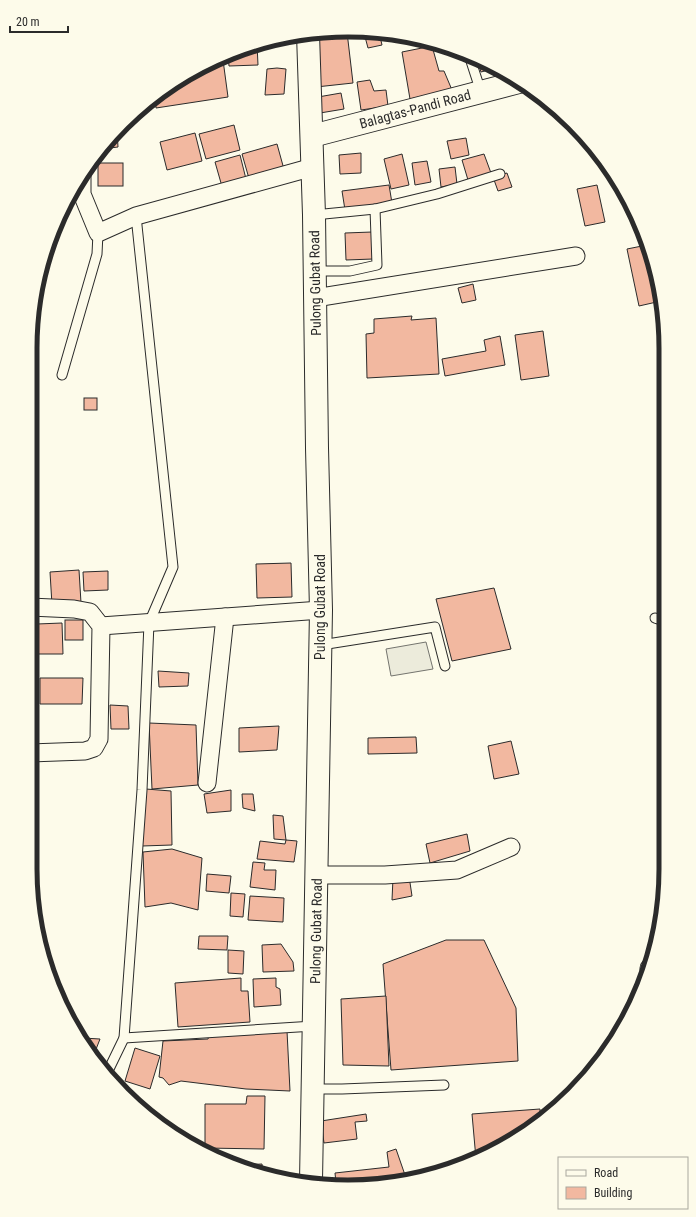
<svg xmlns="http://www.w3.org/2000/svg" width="696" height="1217" viewBox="0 0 696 1217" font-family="'Roboto Condensed',sans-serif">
	<rect width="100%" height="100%" fill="#fdfbea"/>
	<polygon fill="#ecebdb" stroke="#74746e" points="426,642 433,669 391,676 386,649"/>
	<g fill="#f2b8a0" stroke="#2b2b2b">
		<polygon points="347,32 353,83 316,87 310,36"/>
		<polygon points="370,32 379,32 382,45 368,48 364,33"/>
		<polygon points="284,38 284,43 272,44 262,42"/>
		<polygon points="257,44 258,65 229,66 228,55"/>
		<polygon points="432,46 439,71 444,71 452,90 410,99 402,52"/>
		<polygon points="477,59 496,68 481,72"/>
		<polygon points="223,60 228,97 156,108 155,96 208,63"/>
		<polygon points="277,68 286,69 284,94 265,95 267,69"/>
		<polygon points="370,80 374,91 386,90 388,106 361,110 357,82"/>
		<polygon points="341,93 344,109 320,113 318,97"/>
		<polygon points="234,125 240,150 206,159 199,134"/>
		<polygon points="117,131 118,147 102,149 109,138"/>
		<polygon points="195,133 202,161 167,170 160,142"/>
		<polygon points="466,138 469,155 451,159 447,141"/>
		<polygon points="277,144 285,173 250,182 242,154"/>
		<polygon points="361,153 361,173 340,174 339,155"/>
		<polygon points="402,154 409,185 391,189 384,159"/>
		<polygon points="484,154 491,173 468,180 462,160"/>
		<polygon points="240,155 247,183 223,190 215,162"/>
		<polygon points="427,161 431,182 415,185 412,163"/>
		<rect x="98" y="163" width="25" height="23"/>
		<polygon points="455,167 457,184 441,187 439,169"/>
		<polygon points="507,173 512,187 498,191 493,177"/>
		<polygon points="389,185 392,203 345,210 342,191"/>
		<polygon points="597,185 605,222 585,226 577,189"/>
		<polygon points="372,232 373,259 346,260 345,233"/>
		<polygon points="647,245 661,301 639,306 627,249"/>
		<polygon points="473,284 476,300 462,303 458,288"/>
		<polygon points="412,316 411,320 436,318 439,374 367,378 366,334 374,333 374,319"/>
		<polygon points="543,331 549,376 521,380 515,335"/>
		<polygon points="500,336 505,365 445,376 442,359 486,351 484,340"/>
		<rect x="84" y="398" width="13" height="12"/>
		<polygon points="291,563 292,597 257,598 256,564"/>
		<polygon points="79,570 81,603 52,605 50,572"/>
		<polygon points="108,571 108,590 84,591 83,572"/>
		<polygon points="494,588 511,649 452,661 436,599"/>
		<rect x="65" y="620" width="18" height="20"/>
		<polygon points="62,623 63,654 37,654 37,624"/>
		<polygon points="30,637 34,637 34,654 30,655"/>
		<polygon points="158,671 189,673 188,686 159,687"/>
		<polygon points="40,678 83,678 82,704 40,704"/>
		<rect x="30" y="684" width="5" height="14"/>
		<polygon points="110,705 128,706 129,729 111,729"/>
		<polygon points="149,723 196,725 198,785 152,789"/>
		<polygon points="279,726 277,750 239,752 239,728"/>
		<polygon points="416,737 417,753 368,754 368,738"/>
		<polygon points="511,741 519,774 494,779 488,746"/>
		<polygon points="146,789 171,791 172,845 142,846"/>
		<polygon points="231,790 231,811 207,813 204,794"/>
		<polygon points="242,794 253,794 255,811 243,808"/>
		<polygon points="273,815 283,816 286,840 274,839"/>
		<polygon points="467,834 470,851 430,863 426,844"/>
		<polygon points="286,840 297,841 294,862 257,859 260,841 285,844"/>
		<polygon points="172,849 202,858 198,910 171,903 145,907 143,852"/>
		<polygon points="253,862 265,863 264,870 276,870 275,890 250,887"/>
		<polygon points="207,874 231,876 229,893 206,891"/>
		<polygon points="409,876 412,896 392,900 393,878"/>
		<polygon points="231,893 245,894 243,917 230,916"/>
		<polygon points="250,896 284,898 283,922 248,920"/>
		<polygon points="199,936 228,936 227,950 198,949"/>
		<polygon points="446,940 484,940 516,1008 518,1061 391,1070 383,964"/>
		<polygon points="281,944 293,962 294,971 263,972 262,945"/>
		<polygon points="228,950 244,951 243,974 228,973"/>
		<polygon points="241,978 241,991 248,991 250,1022 178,1027 175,983"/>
		<polygon points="276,978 276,987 280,989 281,1005 254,1007 253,979"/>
		<polygon points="386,996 389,1066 343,1065 341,999"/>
		<polygon points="287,1031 290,1091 246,1089 181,1081 169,1085 163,1078 159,1077 163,1041 208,1039 209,1036"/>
		<polygon points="83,1038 100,1039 93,1057"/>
		<polygon points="135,1048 160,1056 150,1089 125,1081"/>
		<polygon points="584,1077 577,1084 576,1079"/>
		<polygon points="247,1096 265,1096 264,1149 205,1148 205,1104 246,1104"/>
		<polygon points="540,1109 540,1119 476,1159 472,1114"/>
		<polygon points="366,1114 367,1121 355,1122 357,1139 324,1143 321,1121"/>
		<polygon points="396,1149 405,1175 402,1178 369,1186 336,1183 335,1173 389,1167 387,1152"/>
		<polygon points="262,1164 263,1175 241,1165"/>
	</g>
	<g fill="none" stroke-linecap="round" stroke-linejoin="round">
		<g stroke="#2b2b2b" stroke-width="11">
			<g id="lane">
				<polyline points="469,55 481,92"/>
				<polyline points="314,215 375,209 437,194 500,174"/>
				<polyline points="315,271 350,271 377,265 375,209"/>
				<polyline points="62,375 97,254 98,233"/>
				<polyline points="655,618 664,621"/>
				<polyline points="321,645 435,627 445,666"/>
				<polyline points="124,1038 314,1026"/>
				<polyline points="107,1073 124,1038 142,790 149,623 173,567 136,216"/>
				<polyline points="312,1089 342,1089 444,1085"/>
			</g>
		</g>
		<g stroke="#2b2b2b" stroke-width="19">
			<g id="street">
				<polyline points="82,176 82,194 98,233 136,216 313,167"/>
				<polyline points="315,298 576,256"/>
				<polyline points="101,626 321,610"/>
				<polyline points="30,753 85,751 94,748 99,739 101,626 90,612 74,609 30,607"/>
				<polyline points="207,783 225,617"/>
				<polyline points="317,875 385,875 457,870 511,847"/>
				<polyline points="649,970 649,968 650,968"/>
			</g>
		</g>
		<g stroke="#2b2b2b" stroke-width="24">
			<g id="secondary">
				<polyline points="308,34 314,215 317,448 321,610 311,1181"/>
				<polyline points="312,136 519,82"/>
			</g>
		</g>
		<use href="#lane" stroke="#fdfbea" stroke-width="9"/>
		<use href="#street" stroke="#fdfbea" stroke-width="17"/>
		<use href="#secondary" stroke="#fdfbea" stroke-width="22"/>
	</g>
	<g text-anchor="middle" stroke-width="3" stroke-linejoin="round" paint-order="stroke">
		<g font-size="14" fill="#2b2b2b" stroke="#fdfbea">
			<text transform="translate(415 109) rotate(-15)" y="5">Balagtas-Pandi Road</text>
			<text transform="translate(315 283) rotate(-91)" y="5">Pulong Gubat Road</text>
			<text transform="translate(320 607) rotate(-90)" y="5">Pulong Gubat Road</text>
			<text transform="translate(316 931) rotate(-89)" y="5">Pulong Gubat Road</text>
		</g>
	</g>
	<path d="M0 0H696V1217H0ZM348 37H348A311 311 0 0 1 659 348V869A311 311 0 0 1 348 1180H348A311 311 0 0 1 37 869V348A311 311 0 0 1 348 37Z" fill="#fdfbea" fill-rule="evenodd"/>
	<path fill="none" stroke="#2b2b2b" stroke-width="5" d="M348 37H348A311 311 0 0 1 659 348V869A311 311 0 0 1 348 1180H348A311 311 0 0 1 37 869V348A311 311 0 0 1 348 37Z"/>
	<rect x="558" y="1157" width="130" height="52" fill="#fdfbea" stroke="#a9a89e"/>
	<rect x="566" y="1170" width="20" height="6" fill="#fdfbea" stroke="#a9a89e"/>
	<text x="594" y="1177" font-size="12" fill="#2b2b2b">Road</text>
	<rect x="566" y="1187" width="20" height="12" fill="#f2b8a0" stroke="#a9a89e"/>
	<text x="594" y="1197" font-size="12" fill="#2b2b2b">Building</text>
	<path d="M10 26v6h58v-6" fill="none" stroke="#2b2b2b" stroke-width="2"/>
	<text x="16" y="26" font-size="12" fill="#2b2b2b" stroke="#fdfbea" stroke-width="3" paint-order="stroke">20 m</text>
</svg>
